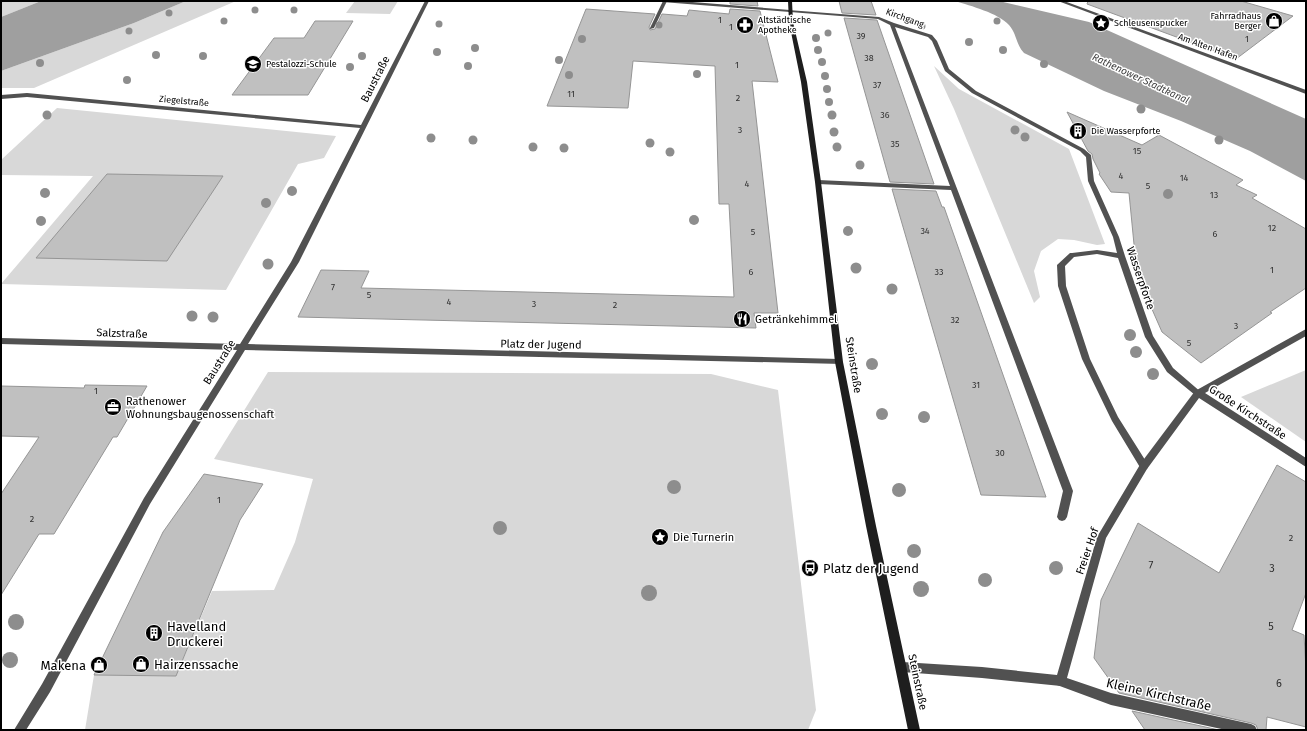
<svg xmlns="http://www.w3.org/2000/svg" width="1307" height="731" viewBox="0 0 1307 731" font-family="'Fira Sans',sans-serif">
	<rect width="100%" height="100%" fill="#fff"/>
	<g fill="#d8d8d8">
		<polygon points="1,1 41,1 1,17"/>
		<polygon points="186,1 236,1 34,88 1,88 1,71 134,23"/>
		<polygon points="355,1 398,1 390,14 346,13"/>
		<polygon points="934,66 959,89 1069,149 1105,244 1097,245 1074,240 1058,239 1041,251 1034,271 1040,297 1034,303 954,109"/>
		<polygon points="57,108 336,136 324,158 298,164 226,290 1,284 93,176 1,175 1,160"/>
		<polygon points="1306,370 1306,442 1241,397"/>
		<polygon points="268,372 711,374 778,390 816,710 808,730 85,730 94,675 176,676 212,591 274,590 295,542 313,479 214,459"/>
	</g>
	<g fill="#9f9f9f">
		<polygon points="41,1 186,1 134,23 1,71 1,17"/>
		<path d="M955,1H999L1089,22L1306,119V181L1250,151L1181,121L1104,91L1024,53C1016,45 1017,34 1009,25C998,13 971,6 955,1Z"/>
	</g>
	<g fill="#c0c0c0" stroke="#959595">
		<polygon points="730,1 757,1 758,6 730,4"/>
		<polygon points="839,1 871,1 876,15 842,13"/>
		<polygon points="1088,1 1241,1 1293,16 1236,59 1087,4"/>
		<polygon points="586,9 655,14 649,27 650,30 655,29 662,14 687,16 689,10 729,14 730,9 760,11 778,82 752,81 778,313 754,313 756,328 298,317 321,270 369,271 361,288 734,297 729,204 719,204 715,66 633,61 628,108 547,106"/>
		<polygon points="844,18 877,20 934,184 890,182"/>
		<polygon points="315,21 353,21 308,95 232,95 274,38 304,38"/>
		<polygon points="1067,112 1142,145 1159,135 1243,180 1236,185 1257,195 1252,198 1306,229 1306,288 1270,312 1272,313 1201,363 1162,332 1137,275 1129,193 1111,192 1099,174 1100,173 1093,159 1092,154 1088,151"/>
		<polygon points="107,174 223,176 167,261 36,258"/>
		<polygon points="892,189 936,191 942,207 944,207 1046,497 981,495"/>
		<polygon points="85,385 147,386 117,437 113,437 54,534 39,534 1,595 1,494 39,437 1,436 1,386 84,388"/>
		<polygon points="1277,465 1306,482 1306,593 1292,630 1304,635 1306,670 1306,727 1267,717 1266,730 1258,730 1256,725 1251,723 1119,693 1094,658 1101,600 1138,523 1219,573"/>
		<polygon points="204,474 263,484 240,520 176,676 94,675 163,532"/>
		<polygon points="1132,711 1219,730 1145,730"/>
	</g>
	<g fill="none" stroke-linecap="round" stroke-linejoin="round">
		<g fill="#515151" fill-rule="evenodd">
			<polygon points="663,1 667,1 654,28 650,29 650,28"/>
			<polygon points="788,10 879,17 894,23 932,35 937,41 949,69 976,91 1084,149 1091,155 1094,181 1119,237 1125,256 1153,336 1173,368 1202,393 1201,395 1195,395 1167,372 1145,337 1118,258 1097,254 1074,257 1065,266 1066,286 1090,359 1118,417 1147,463 1148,466 1147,469 1144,470 1141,469 1112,421 1082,359 1058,286 1057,265 1070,253 1072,253 1097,250 1117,253 1113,237 1088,181 1086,157 1080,151 972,93 945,71 932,41 928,37 895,27 1073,491 1067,517 1065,520 1062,521 1059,520 1057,517 1063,491 951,190 818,184 815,182 818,180 950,186 890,25 878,19 790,12 788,12"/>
		</g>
		<polygon fill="#515151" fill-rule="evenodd" points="1061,676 1111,693 1251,724 1255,726 1257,730 1226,730 1111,705 1057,685 1056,681 1057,677"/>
		<g fill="#515151" fill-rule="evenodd">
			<polygon points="425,1 429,1 299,262 248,344 839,359 843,362 842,364 245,350 150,504 50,692 26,730 14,730 42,684 144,498 237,350 1,344 1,338 240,344 291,262 360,128 27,97 1,99 1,95 27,93 361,125"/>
			<polygon points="660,1 680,1 790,10 792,11 790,12 662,2"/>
			<polygon points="1058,1 1064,1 1306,90 1306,94"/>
			<polygon points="1306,329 1306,336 1205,393 1306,458 1306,467 1199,398 1147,469 1106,538 1065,685 1061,686 982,678 902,672 898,671 897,667 898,663 902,662 982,667 1057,675 1097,537 1141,463 1195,391"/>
		</g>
		<polygon fill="#1e1e1e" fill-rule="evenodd" points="788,1 792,1 793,22 807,82 821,182 843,362 876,526 920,730 908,730 866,526 835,362 815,182 801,82 789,22"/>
	</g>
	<g fill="#8d8d8d">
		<circle cx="255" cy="10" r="3.5"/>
		<circle cx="294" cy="10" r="3.5"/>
		<circle cx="169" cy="13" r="3.5"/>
		<circle cx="224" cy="21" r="3.5"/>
		<circle cx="997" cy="21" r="3.5"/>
		<circle cx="439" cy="24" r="3.5"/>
		<circle cx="659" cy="25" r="3.5"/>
		<circle cx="922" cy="26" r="3.5"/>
		<circle cx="129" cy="31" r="3.5"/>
		<circle cx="828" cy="33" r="3.5"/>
		<circle cx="816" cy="38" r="4"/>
		<circle cx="582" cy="39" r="4"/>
		<circle cx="969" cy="42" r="4"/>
		<circle cx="475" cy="48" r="4"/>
		<circle cx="818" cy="50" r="4"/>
		<circle cx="1003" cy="50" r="4"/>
		<circle cx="437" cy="52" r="4"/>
		<circle cx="156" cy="55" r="4"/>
		<circle cx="203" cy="56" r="4"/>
		<circle cx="362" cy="56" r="4"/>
		<circle cx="559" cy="60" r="4"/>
		<circle cx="822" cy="62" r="4"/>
		<circle cx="40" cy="63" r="4"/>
		<circle cx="1044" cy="64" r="4"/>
		<circle cx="468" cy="66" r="4"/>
		<circle cx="350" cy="67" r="4"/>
		<circle cx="697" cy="74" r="4"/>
		<circle cx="569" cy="75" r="4"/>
		<circle cx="825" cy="76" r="4"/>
		<circle cx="127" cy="80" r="4"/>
		<circle cx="827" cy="89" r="4"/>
		<circle cx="829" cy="102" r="4"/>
		<circle cx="1141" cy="109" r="4.5"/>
		<circle cx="47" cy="115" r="4.5"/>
		<circle cx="832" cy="115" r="4.5"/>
		<circle cx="1015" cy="130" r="4.5"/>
		<circle cx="834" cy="132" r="4.5"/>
		<circle cx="1025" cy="137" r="4.5"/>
		<circle cx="431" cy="138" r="4.5"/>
		<circle cx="473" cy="140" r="4.5"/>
		<circle cx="1219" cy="140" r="4.5"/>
		<circle cx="650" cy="143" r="4.5"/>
		<circle cx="533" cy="147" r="4.5"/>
		<circle cx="837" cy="147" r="4.5"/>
		<circle cx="564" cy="148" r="4.5"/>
		<circle cx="670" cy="152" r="4.5"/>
		<circle cx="860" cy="165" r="4.5"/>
		<circle cx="292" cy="191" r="5"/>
		<circle cx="45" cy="193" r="5"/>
		<circle cx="1168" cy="194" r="5"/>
		<circle cx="266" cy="203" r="5"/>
		<circle cx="694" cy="220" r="5"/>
		<circle cx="41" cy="221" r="5"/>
		<circle cx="848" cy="231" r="5"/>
		<circle cx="268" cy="264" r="5.5"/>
		<circle cx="856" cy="268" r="5.5"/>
		<circle cx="892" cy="289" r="5.5"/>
		<circle cx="192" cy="316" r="5.5"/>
		<circle cx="213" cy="317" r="5.5"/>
		<circle cx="1130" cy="335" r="6"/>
		<circle cx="1136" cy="352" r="6"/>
		<circle cx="872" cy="364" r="6"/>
		<circle cx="1153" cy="374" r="6"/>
		<circle cx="882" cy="414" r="6"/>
		<circle cx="924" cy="417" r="6"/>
		<circle cx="674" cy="487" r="7"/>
		<circle cx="899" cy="490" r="7"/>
		<circle cx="500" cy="528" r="7"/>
		<circle cx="914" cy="551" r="7"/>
		<circle cx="1056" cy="568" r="7"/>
		<circle cx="985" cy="580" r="7"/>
		<circle cx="921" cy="589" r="8"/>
		<circle cx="649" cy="593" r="8"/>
		<circle cx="16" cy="622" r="8"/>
		<circle cx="10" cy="660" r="8"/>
	</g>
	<defs>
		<g id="shop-disc" transform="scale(0.9)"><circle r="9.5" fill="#000" stroke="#fff"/><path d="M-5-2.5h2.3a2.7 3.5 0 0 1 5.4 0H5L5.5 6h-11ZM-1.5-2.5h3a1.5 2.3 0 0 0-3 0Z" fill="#fff"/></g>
		<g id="sight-disc" transform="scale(0.9)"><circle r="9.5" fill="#000" stroke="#fff"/><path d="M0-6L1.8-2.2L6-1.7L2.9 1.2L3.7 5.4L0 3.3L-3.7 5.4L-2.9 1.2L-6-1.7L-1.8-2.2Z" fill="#fff"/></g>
		<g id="pharmacy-disc" transform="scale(0.9)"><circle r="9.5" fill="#000" stroke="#fff"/><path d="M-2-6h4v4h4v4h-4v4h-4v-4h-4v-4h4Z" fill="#fff"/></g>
		<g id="school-disc" transform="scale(0.9)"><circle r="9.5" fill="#000" stroke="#fff"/><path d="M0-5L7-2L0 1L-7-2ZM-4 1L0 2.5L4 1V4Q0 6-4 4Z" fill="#fff"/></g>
		<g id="building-disc" transform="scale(0.9)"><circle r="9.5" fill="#000" stroke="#fff"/><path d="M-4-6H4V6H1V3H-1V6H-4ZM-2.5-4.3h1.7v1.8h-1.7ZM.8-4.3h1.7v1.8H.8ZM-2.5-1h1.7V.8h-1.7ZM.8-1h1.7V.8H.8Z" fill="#fff"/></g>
		<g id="restaurant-disc" transform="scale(0.9)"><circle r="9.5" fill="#000" stroke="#fff"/><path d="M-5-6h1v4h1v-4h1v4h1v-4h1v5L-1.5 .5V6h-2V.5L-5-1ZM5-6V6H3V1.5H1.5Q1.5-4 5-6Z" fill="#fff"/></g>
		<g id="office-disc" transform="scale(0.9)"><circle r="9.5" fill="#000" stroke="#fff"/><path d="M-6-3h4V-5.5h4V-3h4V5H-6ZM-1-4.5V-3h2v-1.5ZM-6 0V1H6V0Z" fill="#fff"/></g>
		<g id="bus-disc" transform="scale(0.9)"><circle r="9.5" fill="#000" stroke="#fff"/><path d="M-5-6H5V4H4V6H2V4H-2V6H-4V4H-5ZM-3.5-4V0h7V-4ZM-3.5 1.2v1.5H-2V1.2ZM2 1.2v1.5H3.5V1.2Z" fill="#fff"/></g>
	</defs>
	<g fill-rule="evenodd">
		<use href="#shop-disc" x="1274" y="21"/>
		<use href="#sight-disc" x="1101" y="23"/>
		<use href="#pharmacy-disc" x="745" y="25"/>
		<use href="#school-disc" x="253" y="64"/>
		<use href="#building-disc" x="1078" y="131"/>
		<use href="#restaurant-disc" x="742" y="319"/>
		<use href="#office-disc" x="113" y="407"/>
		<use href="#sight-disc" x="660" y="537"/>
		<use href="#bus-disc" x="810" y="568"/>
		<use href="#building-disc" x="154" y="633"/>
		<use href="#shop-disc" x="141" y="664"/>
		<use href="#shop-disc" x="99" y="665"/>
	</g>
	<g text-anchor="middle" stroke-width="3" stroke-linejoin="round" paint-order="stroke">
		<g font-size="9" fill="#000" stroke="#fff" text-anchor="start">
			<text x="1261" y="19" text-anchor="end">Fahrradhaus<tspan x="1261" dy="10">Berger</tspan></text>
			<text x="758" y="23">Altstädtische<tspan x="758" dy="10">Apotheke</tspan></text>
			<text x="1114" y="26">Schleusenspucker</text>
			<text x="266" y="67">Pestalozzi-Schule</text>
			<text x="1091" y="134">Die Wasserpforte</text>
		</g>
		<g font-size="9" fill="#000" stroke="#fff">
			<text transform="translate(905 18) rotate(20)" y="3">Kirchgang</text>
			<text transform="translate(1208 47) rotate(20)" y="3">Am Alten Hafen</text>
			<text transform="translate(184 101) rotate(5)" y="3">Ziegelstraße</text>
		</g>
		<g font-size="9" fill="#303030">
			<text x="720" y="23">1</text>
			<text x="731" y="30">1</text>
			<text x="861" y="39">39</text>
			<text x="1247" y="42">1</text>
			<text x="869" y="61">38</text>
			<text x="737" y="68">1</text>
			<text x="877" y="88">37</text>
			<text x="571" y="97">11</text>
			<text x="738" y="101">2</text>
			<text x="885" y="118">36</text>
			<text x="740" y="133">3</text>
			<text x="895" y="147">35</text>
			<text x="1137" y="154">15</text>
			<text x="1121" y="179">4</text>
			<text x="1184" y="181">14</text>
			<text x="747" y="187">4</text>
			<text x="1148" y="189">5</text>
			<text x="1214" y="198">13</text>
			<text x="1272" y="231">12</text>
			<text x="925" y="234">34</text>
			<text x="753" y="235">5</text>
			<text x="1215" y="237">6</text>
			<text x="1272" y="273">1</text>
			<text x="751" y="275">6</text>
			<text x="939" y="275">33</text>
			<text x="333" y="290">7</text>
			<text x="369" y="298">5</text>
			<text x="449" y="305">4</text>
			<text x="534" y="307">3</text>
			<text x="615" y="308">2</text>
			<text x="955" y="323">32</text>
			<text x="1236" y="329">3</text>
			<text x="1189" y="346">5</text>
			<text x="976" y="388">31</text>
			<text x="96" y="394">1</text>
			<text x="1000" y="456">30</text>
			<text x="219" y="503">1</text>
			<text x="32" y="522">2</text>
			<text x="1291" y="541">2</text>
		</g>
		<g font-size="10" font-style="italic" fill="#404040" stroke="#fff">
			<text transform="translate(1141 78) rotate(25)" y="4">Rathenower Stadtkanal</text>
		</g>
		<g font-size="11" fill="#000" stroke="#fff">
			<text transform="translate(375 79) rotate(-63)" y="4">Baustraße</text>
			<text transform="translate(1141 278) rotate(71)" y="4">Wasserpforte</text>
			<text transform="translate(122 333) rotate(2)" y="4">Salzstraße</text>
			<text transform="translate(541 344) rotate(1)" y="4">Platz der Jugend</text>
			<text transform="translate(219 362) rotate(-58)" y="4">Baustraße</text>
			<text transform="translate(854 365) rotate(81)" y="4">Steinstraße</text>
			<text transform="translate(1248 412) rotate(33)" y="4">Große Kirchstraße</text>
			<text transform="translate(1087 551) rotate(-71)" y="4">Freier Hof</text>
			<text transform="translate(918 682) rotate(78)" y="4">Steinstraße</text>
		</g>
		<g font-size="11" fill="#000" stroke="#fff" text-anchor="start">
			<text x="755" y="323">Getränkehimmel</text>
			<text x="126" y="405">Rathenower<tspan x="126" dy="13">Wohnungsbaugenossenschaft</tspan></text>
			<text x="673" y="541">Die Turnerin</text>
		</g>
		<g font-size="11" fill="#303030">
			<text x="1151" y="569">7</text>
			<text x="1272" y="572">3</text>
			<text x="1271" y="630">5</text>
			<text x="1279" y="687">6</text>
		</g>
		<g font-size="13" fill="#000" stroke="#fff" text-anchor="start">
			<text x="823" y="573">Platz der Jugend</text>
			<text x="167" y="631">Havelland<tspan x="167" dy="15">Druckerei</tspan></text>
			<text x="154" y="669">Hairzenssache</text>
			<text x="86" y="670" text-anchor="end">Makena</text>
		</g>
		<g font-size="13" fill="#000" stroke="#fff">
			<text transform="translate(1159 694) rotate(13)" y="5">Kleine Kirchstraße</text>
		</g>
	</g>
	<rect width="1307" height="731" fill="none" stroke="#000000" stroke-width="4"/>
</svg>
